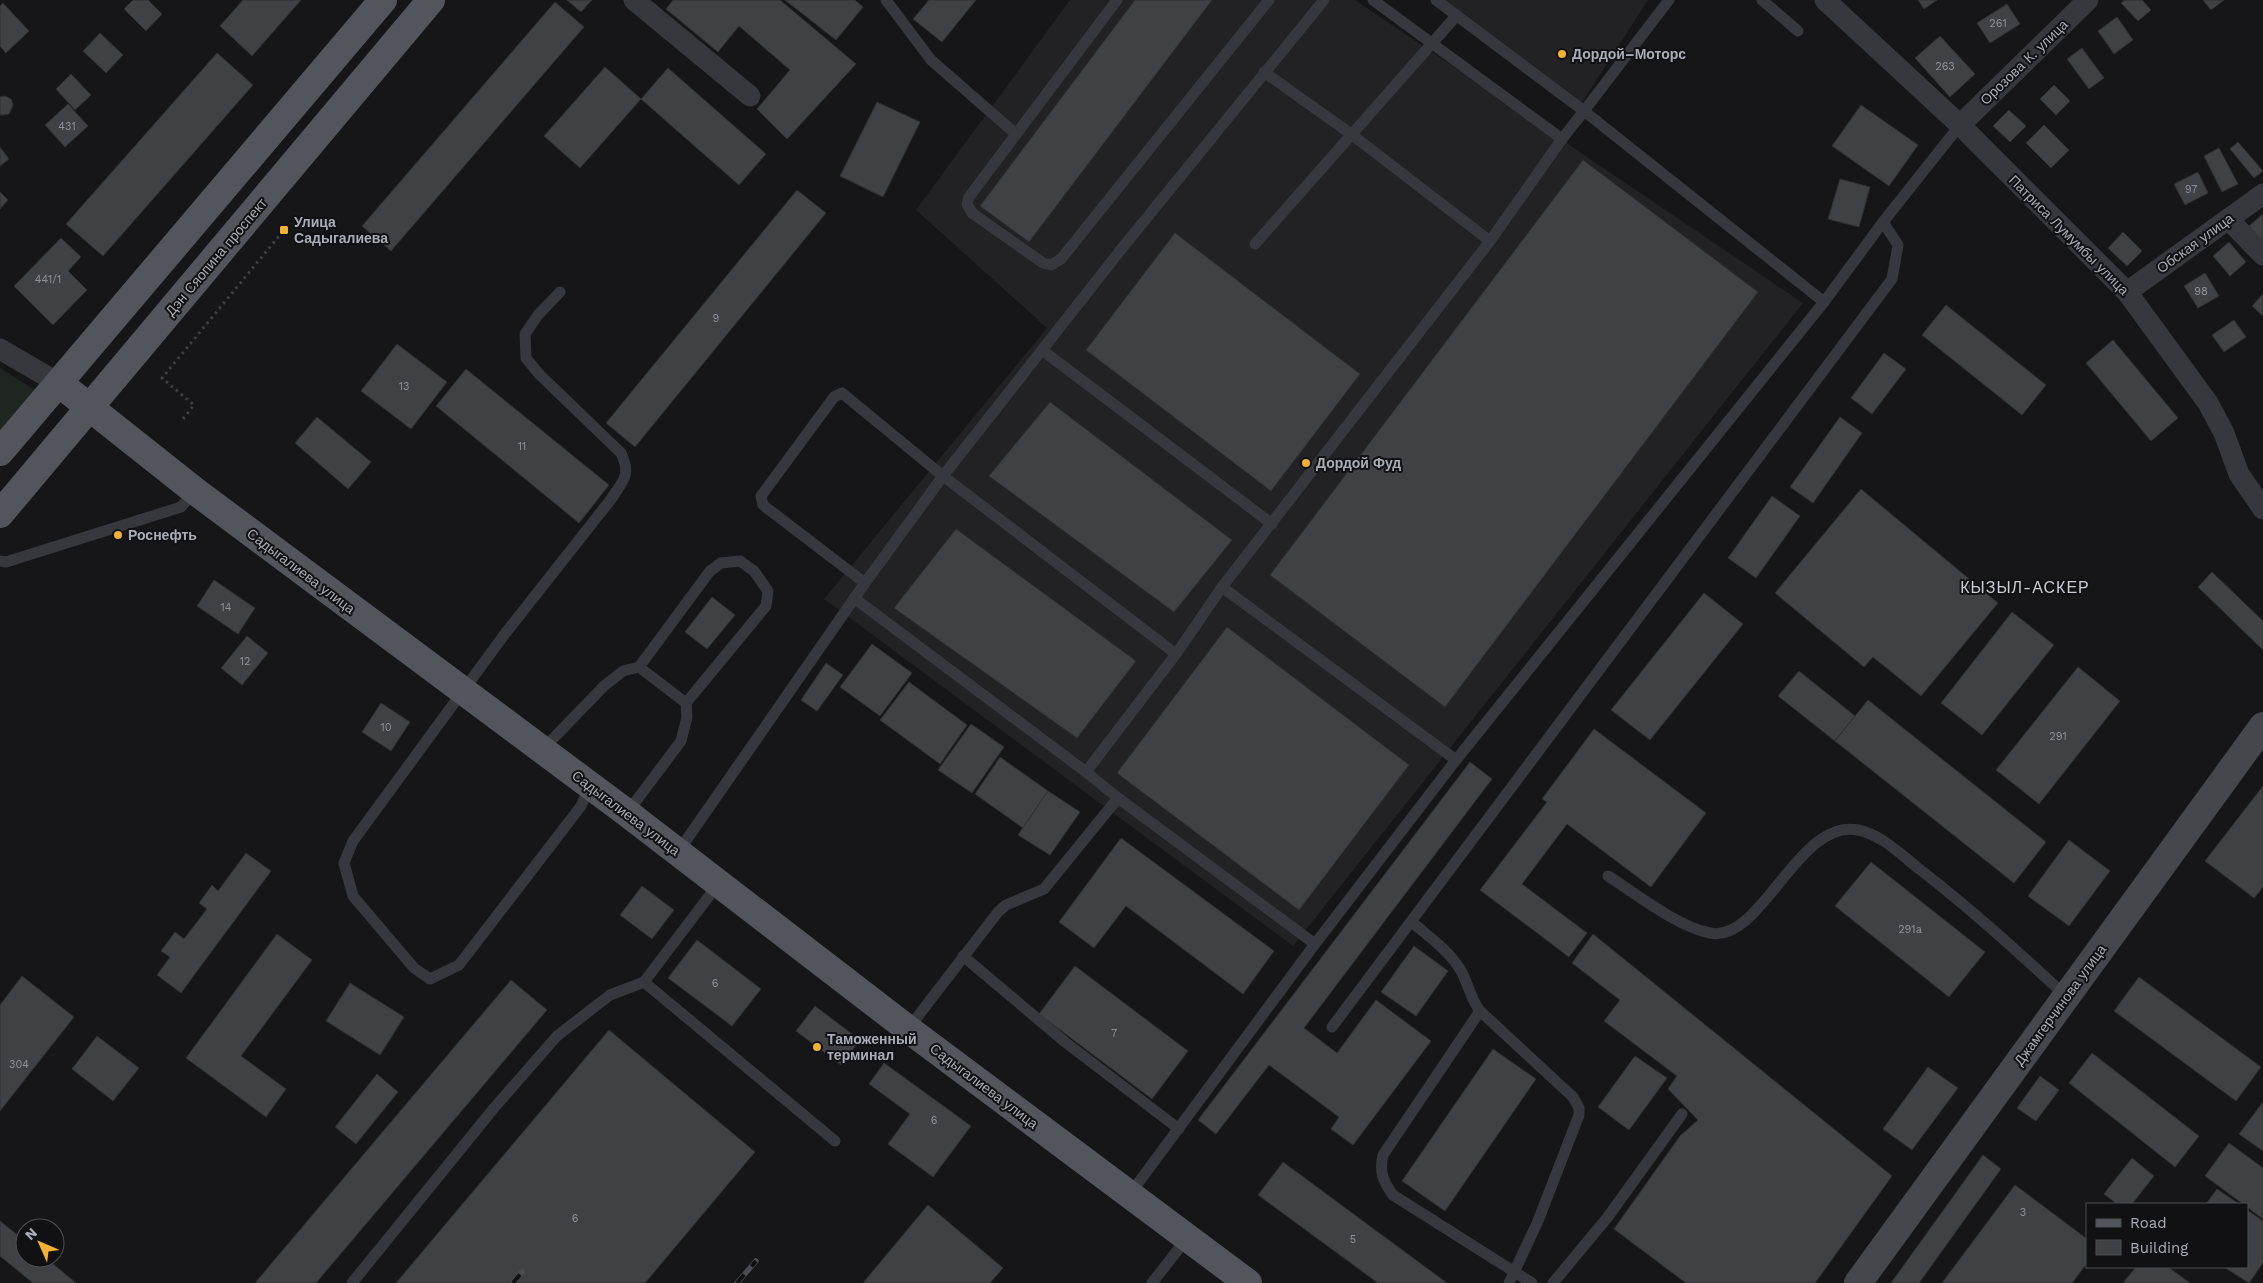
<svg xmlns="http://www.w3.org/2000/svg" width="2263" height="1283" viewBox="0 0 2263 1283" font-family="'Work Sans',sans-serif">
	<rect width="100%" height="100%" fill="#161618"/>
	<g fill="#222225">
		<polygon points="1070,0 1355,0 1803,303 1293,946 824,599 1047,328 916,210"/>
		<polygon points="1441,0 1648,0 1579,107"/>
	</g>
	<polygon fill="#1e261f" points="0,368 36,391 0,435"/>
	<g fill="#404145" stroke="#303034">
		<polygon points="133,0 148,0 162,14 146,31 124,9"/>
		<polygon points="243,0 301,0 252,56 220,26"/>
		<polygon points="567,0 592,0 581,12"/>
		<polygon points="673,0 780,0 856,64 787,139 757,109 790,70 739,26 718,52 666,9"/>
		<polygon points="785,0 855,0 863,7 836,40"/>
		<polygon points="929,0 976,0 942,42 913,19"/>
		<polygon points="1135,0 1212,0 1029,242 980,206"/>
		<polygon points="1918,0 1937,0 1924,9"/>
		<polygon points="2125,0 2142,0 2151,10 2138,21 2121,3"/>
		<polygon points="2203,0 2224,0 2211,10"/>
		<polygon points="555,2 584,27 391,251 362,226"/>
		<polygon points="3,3 29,31 6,53 0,46 0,6"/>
		<polygon points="2007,4 2020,24 1990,43 1977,23"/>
		<polygon points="2117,17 2133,40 2114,54 2098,31"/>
		<polygon points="100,33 123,55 106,73 83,51"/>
		<polygon points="1940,36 1975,74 1950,97 1915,58"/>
		<polygon points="2082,48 2104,78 2089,89 2067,59"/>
		<polygon points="217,53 253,85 103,256 66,224"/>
		<polygon points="605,67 641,99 580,168 544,136"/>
		<polygon points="668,68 766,154 739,185 641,99"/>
		<polygon points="71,74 91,95 75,110 56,89"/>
		<polygon points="2054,85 2070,101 2056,115 2040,99"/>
		<polygon points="5,96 11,99 13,105 9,114 3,115 0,115 0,97"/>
		<polygon points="877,102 920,122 883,197 840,176"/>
		<polygon points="68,104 88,126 65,147 45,125"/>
		<polygon points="1861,105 1918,145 1889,186 1832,146"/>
		<polygon points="2009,110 2026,126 2010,142 1993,126"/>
		<polygon points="2044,125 2069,150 2051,168 2026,143"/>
		<polygon points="2238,142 2263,171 2254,178 2230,149"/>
		<polygon points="0,147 9,159 0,166"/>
		<polygon points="2219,148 2238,184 2222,192 2204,156"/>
		<polygon points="1583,160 1758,292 1445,707 1270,575"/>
		<polygon points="2198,172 2208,193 2185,205 2174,184"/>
		<polygon points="1840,179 1870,187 1859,227 1828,219"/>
		<polygon points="797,190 826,213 635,447 606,423"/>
		<polygon points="0,192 8,200 0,209"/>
		<polygon points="2263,214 2263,243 2249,226"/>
		<polygon points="2123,232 2142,251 2127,266 2108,248"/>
		<polygon points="1175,233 1360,374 1271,491 1086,350"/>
		<polygon points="61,238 81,257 68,271 87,290 53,325 14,286"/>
		<polygon points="2229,242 2246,262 2230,276 2213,256"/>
		<polygon points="2205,273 2219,296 2198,308 2184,286"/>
		<polygon points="2263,294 2263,316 2252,306"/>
		<polygon points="1946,305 2046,385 2022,415 1922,335"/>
		<polygon points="2234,320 2246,337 2224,352 2212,335"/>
		<polygon points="2113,340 2178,418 2151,441 2086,363"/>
		<polygon points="397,344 447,382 411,429 361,391"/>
		<polygon points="1884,353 1906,369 1872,414 1851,398"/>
		<polygon points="466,369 609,485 579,523 436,406"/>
		<polygon points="1050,402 1232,540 1174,612 989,476"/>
		<polygon points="317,417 371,462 348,489 295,443"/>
		<polygon points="1840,417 1862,433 1813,503 1790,487"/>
		<polygon points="1861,489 1998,603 1921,696 1873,657 1864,667 1775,593"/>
		<polygon points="1772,496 1800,516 1756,578 1728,558"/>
		<polygon points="956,529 1136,661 1077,738 894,608"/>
		<polygon points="2212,572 2263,621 2263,650 2198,587"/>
		<polygon points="214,580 255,608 238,634 197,606"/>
		<polygon points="1704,593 1743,624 1650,740 1611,710"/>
		<polygon points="712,597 735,615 707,649 685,632"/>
		<polygon points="2012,612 2054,645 1982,735 1941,703"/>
		<polygon points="1227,627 1409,765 1299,910 1117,773"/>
		<polygon points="247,636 268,653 242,685 221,668"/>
		<polygon points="872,644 912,673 880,716 840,687"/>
		<polygon points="826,663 843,675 817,711 801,700"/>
		<polygon points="2078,667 2120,701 2039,804 1996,770"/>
		<polygon points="1799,671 1855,716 1835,741 1778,696"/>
		<polygon points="909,682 967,725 940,764 880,720"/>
		<polygon points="1868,700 2046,842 2014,883 1835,741"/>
		<polygon points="381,703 410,722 391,751 362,732"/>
		<polygon points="971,724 1004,747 972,793 938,770"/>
		<polygon points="1594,729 1706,813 1651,887 1567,824 1522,884 1587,933 1569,957 1480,890 1547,802 1542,799"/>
		<polygon points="1000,757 1048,791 1023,828 975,794"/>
		<polygon points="1470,762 1492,779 1304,1028 1337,1053 1376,1000 1431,1041 1353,1145 1331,1129 1339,1117 1269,1065 1216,1134 1198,1120"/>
		<polygon points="2263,786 2263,887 2254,898 2205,861"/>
		<polygon points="1048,791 1080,812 1050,855 1018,835"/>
		<polygon points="1121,838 1274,951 1243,994 1126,906 1094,948 1059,922"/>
		<polygon points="2069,840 2110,871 2069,926 2028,896"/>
		<polygon points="246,853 271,871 181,993 157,975 170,957 161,951 175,932 184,939 207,909 199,903 212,885 218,891"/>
		<polygon points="1871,862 1985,952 1949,997 1835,906"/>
		<polygon points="642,886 674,910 652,939 620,915"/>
		<polygon points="277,934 312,960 241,1056 286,1089 266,1117 186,1058"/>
		<polygon points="1593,934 1892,1176 1815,1283 1686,1283 1614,1229 1680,1136 1698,1120 1668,1089 1677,1076 1604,1021 1620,1000 1572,963"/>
		<polygon points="697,940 761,989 732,1026 668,978"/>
		<polygon points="1414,946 1448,971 1416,1016 1381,992"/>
		<polygon points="1075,966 1188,1051 1152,1099 1039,1014"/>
		<polygon points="22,976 74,1017 0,1111 0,1005"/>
		<polygon points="2139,977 2261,1067 2236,1101 2114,1011"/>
		<polygon points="511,980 547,1010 316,1283 255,1283"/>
		<polygon points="350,983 404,1017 380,1055 326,1021"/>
		<polygon points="815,1006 860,1040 841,1065 796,1031"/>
		<polygon points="609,1030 755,1152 645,1283 396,1283"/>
		<polygon points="97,1036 139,1068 113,1101 72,1069"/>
		<polygon points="1493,1049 1536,1079 1445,1211 1402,1181"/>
		<polygon points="2092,1053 2199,1136 2175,1167 2069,1083"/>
		<polygon points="1635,1056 1667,1078 1629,1130 1598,1107"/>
		<polygon points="884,1063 971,1126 933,1177 888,1144 910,1114 869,1084"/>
		<polygon points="1928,1067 1958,1088 1912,1150 1883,1129"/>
		<polygon points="377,1074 398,1092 356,1144 335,1127"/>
		<polygon points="2040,1076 2059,1090 2036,1121 2017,1108"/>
		<polygon points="2263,1102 2263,1151 2239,1134"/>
		<polygon points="2229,1143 2263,1168 2263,1219 2247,1207 2247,1204 2243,1204 2205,1176"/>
		<polygon points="1983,1155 2001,1169 1919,1283 1891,1283"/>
		<polygon points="2132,1158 2154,1176 2132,1204 2117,1204 2104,1194"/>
		<polygon points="1283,1162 1447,1283 1378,1283 1258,1195"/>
		<polygon points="2015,1185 2087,1239 2087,1263 2072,1283 1942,1283"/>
		<polygon points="2217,1189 2239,1204 2206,1204"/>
		<polygon points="928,1205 1003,1268 990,1283 863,1283"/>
		<polygon points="2247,1210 2263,1221 2263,1263 2249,1283 2224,1267 2247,1267"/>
		<polygon points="0,1221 25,1241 25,1258 46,1258 76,1283 33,1283 0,1256"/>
		<polygon points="2136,1267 2168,1267 2190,1283 2123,1283"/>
	</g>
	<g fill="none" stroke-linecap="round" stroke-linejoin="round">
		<polyline stroke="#3d3f44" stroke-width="3" stroke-dasharray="2.5 4" stroke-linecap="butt" points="183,419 194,405 162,378 284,230"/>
		<g stroke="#37383d" stroke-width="11">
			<polyline points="886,0 931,60 1016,134"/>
			<polyline points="1117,0 969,197 967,204 972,213 1043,263 1051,265 1061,259 1269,0"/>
			<polyline points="1436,0 1584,111 1562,139"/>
			<polyline points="1762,0 1798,31"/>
			<polyline points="1264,72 1351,134 1490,241"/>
			<polyline points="1255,244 1457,15"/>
			<path d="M560,292L538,315L525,334L526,358L539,374L621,453C631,475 624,479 612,498L504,635L353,841L344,863L353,896L414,968L430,979L459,965L581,806L590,786"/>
			<polyline points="1824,302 1883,222"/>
			<polyline points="1042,350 1272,524"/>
			<polyline points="0,561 6,562 181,507 195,491"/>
			<polyline points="865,583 763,505 761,496 834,397 842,393 943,476 1176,654"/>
			<polyline points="1222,587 1456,760"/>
			<polyline points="854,598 1086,772 1176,654 1222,587 1490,241 1562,139 1373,0"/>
			<polyline points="639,667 710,571 721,563 740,561 754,571 768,591 766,606 686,703"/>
			<polyline points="542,750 604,686 623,671 639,667 686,703 687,717 681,741 627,813"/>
			<polyline points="1118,798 1315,944"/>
			<polyline points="678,852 865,583 943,476 1123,247 1324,0"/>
			<path d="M1608,876C1638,895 1676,926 1710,933C1761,944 1798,818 1858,830C1882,835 1899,853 1918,868C1970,908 2018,952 2066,996"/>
			<path d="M1412,922C1428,936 1448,950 1460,969C1468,982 1470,998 1480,1011L1573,1097L1579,1108V1115L1538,1221L1509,1283"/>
			<polyline points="963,956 1065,1042 1179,1129"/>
			<polyline points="644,982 835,1141"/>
			<path d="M1480,1011L1383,1155C1379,1172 1383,1181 1393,1195L1532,1283"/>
			<polyline points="1332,1027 1892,279 1898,245 1883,222 1960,125"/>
			<polyline points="908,1029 998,912 1006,905 1044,889 1118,798 1086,772"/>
			<polyline points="1130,1194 1315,944 1456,760 1824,302 1584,111 1669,0"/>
			<polyline points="352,1283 494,1108 557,1036 610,995 644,982 719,883"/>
			<polyline points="1152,1283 1188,1237"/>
			<polyline points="1553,1283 1607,1218 1682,1114"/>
		</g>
		<g stroke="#37383d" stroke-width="21">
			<polyline points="634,0 750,96"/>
			<polyline points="1825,0 1960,125 2127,292 2208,403 2224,433 2239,474 2263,509"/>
			<polyline points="1960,125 2088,0"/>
			<polyline points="2228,219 2263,255"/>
			<polyline points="2127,292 2263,194"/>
			<polyline points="0,349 60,384"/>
		</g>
		<polyline stroke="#45474d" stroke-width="28" points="1858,1283 2263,726"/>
		<g stroke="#53555c" stroke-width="28">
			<polyline points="60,384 195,491 627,813 908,1029 1248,1283"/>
			<polyline points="0,452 383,0"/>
			<polyline points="0,514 431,0"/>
		</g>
		<g stroke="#4a4c52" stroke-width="5.5">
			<g id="rail">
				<polyline points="513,1283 522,1272"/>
				<polyline points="737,1283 756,1261"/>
			</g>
		</g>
		<use href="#rail" stroke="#111113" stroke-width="4" stroke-dasharray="11" stroke-linecap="butt"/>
	</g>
	<g fill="#f2b134" stroke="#111113" stroke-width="2">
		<circle cx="1562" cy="54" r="5"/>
		<rect x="279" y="225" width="10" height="10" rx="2.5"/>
		<circle cx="1306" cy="463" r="5"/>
		<circle cx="118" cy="535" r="5"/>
		<circle cx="817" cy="1047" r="5"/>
	</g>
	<g text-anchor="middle" stroke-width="4" stroke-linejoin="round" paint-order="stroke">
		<g font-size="11" fill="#8e929b">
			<text x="1998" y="27">261</text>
			<text x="1945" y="70">263</text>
			<text x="67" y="130">431</text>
			<text x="2191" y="193">97</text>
			<text x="48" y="283">441/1</text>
			<text x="2201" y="295">98</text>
			<text x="716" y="322">9</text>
			<text x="404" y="390">13</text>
			<text x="522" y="450">11</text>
			<text x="226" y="611">14</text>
			<text x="245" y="665">12</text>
			<text x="386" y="731">10</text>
			<text x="2058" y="740">291</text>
			<text x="1910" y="933">291a</text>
			<text x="715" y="987">6</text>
			<text x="1114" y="1037">7</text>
			<text x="19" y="1068">304</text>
			<text x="934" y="1124">6</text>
			<text x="2023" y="1216">3</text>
			<text x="575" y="1222">6</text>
			<text x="1353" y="1243">5</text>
		</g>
		<g font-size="14" font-weight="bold" fill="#a8adb8" stroke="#111113" text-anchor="start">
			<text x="1572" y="59">Дордой–Моторс</text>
			<text x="294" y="227">Улица<tspan x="294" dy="16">Садыгалиева</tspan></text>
			<text x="1316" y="468">Дордой Фуд</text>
			<text x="128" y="540">Роснефть</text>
			<text x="827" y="1044">Таможенный<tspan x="827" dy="16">терминал</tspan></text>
		</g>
		<g font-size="14" fill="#a8adb8" stroke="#111113">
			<text transform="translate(2024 62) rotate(-44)" y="5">Орозова К. улица</text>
			<text transform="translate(2069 235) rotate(45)" y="5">Патриса Лумумбы улица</text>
			<text transform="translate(2195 243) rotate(-36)" y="5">Обская улица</text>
			<text transform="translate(216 257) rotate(-50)" y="5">Дэн Сяопина проспект</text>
			<text transform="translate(301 571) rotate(37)" y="5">Садыгалиева улица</text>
			<text transform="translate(626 813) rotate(37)" y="5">Садыгалиева улица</text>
			<text transform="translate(2060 1005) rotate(-54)" y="5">Джамгерчинова улица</text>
			<text transform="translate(984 1086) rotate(37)" y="5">Садыгалиева улица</text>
		</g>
		<g font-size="16" letter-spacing="1" fill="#c9ccd4" stroke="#111113">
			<text x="2025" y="593">КЫЗЫЛ-АСКЕР</text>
		</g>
	</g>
	<rect x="2086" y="1203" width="162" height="65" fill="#111113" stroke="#4d4f55"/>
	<rect x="2096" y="1219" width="25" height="8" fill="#53555c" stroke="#4d4f55"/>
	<text x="2130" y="1228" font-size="15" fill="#a8adb8">Road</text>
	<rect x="2096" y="1240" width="25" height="15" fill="#404145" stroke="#4d4f55"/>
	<text x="2130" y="1253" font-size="15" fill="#a8adb8">Building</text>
	<g transform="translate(40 1243) rotate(315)"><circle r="24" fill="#111113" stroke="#4d4f55"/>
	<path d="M0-4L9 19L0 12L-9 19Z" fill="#f2b134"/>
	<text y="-8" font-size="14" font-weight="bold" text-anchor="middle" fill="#a8adb8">N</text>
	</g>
</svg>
